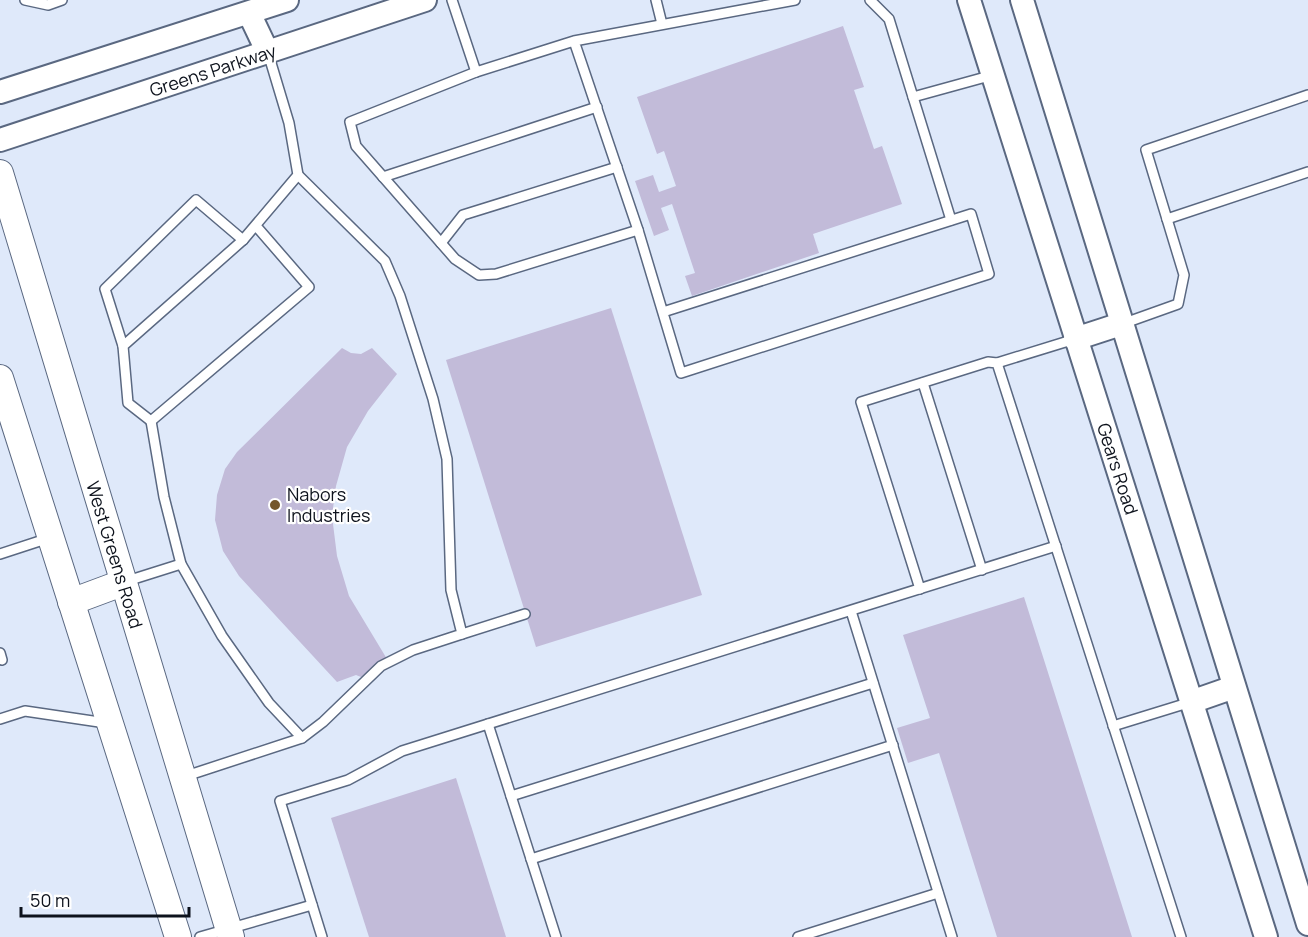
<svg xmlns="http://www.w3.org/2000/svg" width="1308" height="937" viewBox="0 0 1308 937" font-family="Manrope,sans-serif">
	<rect width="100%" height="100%" fill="#dfe9fa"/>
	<g fill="#c2bbd9">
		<polygon points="843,26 864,87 854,90 874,149 882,146 902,204 813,234 819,253 692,296 685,276 695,273 672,204 661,208 669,230 654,236 635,181 653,175 659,192 676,186 664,151 657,154 637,97"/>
		<polygon points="611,308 702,595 536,647 446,360"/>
		<polygon points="342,348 351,353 361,354 372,348 397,374 368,411 347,447 336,486 332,516 337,556 349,596 387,659 366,679 356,675 337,682 239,576 223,551 215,520 217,495 225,469 237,452"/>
		<polygon points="1024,597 1132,937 997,937 939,753 908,763 897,728 930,718 903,635"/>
		<polygon points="456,778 506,937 369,937 331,818"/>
	</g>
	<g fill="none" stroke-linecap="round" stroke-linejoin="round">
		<g stroke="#5a6881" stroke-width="12">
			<g id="service">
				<polyline points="25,0 48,5 62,0"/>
				<polyline points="452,0 476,72"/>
				<polyline points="656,0 662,24"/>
				<polyline points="870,0 889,19 913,97 993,75"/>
				<polyline points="574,41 638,230 496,274 479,275 455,259 356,146 350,122 476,72 574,41 795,0"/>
				<polyline points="913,97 951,220"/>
				<polyline points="383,177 597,107"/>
				<polyline points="1167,219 1308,172"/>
				<polyline points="256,226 309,287 151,421 128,403 123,346 243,240 298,175 289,123 268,53"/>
				<polyline points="638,230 681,373 989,274 971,214 663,312"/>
				<polyline points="441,243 463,215 617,167"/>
				<polyline points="1122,324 1178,304 1184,275 1146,150 1308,95"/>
				<polyline points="123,346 105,289 196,200 243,240"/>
				<polyline points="997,363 1075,339"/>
				<polyline points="923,383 982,570"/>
				<polyline points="151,421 164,497 181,564 222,636 269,703 302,738"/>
				<polyline points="0,554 49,538"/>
				<polyline points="124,582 181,564"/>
				<polyline points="920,589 861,402 988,362 997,363 1181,937"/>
				<polyline points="851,611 952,937"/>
				<polyline points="462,634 525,614"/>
				<polyline points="0,653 2,660"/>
				<polyline points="0,719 25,711 106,723"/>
				<polyline points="488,724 556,937"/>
				<polyline points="1113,726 1191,702"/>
				<polyline points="183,777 302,738 323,722 381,666 413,650 462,634 451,590 447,459 433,399 400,296 385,261 298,175"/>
				<polyline points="511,796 873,683"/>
				<polyline points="531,859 893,745"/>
				<polyline points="200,937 312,905"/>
				<polyline points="322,937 280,801 348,780 402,751 1056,546"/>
				<polyline points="798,937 938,893"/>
			</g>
		</g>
		<g stroke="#5a6881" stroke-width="26">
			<g id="tertiary">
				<polyline points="969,0 1266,937"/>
				<polyline points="1022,0 1308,924"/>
				<polyline points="249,13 268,53"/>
				<polyline points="0,92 287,0"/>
				<polyline points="0,140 425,0"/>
				<polyline points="1075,339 1121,324"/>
				<polyline points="1191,702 1234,687"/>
			</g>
		</g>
		<g stroke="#5a6881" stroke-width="28">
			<g id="secondary">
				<polyline points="0,173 231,937"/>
				<polyline points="0,378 178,937"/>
				<polyline points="71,602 122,583"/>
			</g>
		</g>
		<use href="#service" stroke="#fff" stroke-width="9"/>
		<use href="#tertiary" stroke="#fff" stroke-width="22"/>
		<use href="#secondary" stroke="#fff" stroke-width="26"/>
	</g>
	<circle fill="#74562a" stroke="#fff" stroke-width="2" cx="275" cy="505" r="6"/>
	<g text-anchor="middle" stroke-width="4.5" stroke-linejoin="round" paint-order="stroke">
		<g font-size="18" fill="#0d121c" stroke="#fff">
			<text transform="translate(213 71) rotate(-18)" y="6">Greens Parkway</text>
			<text transform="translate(1117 469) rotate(72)" y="6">Gears Road</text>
			<text transform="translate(114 555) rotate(73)" y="6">West Greens Road</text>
		</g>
		<g font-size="18" fill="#0d121c" stroke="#fff" text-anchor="start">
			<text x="287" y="501">Nabors<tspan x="287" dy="21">Industries</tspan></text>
		</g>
	</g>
	<path d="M21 907v9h168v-9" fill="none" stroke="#0d121c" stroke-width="3"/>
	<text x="30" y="907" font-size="18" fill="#0d121c" stroke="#ffffff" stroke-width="4.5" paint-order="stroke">50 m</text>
</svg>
